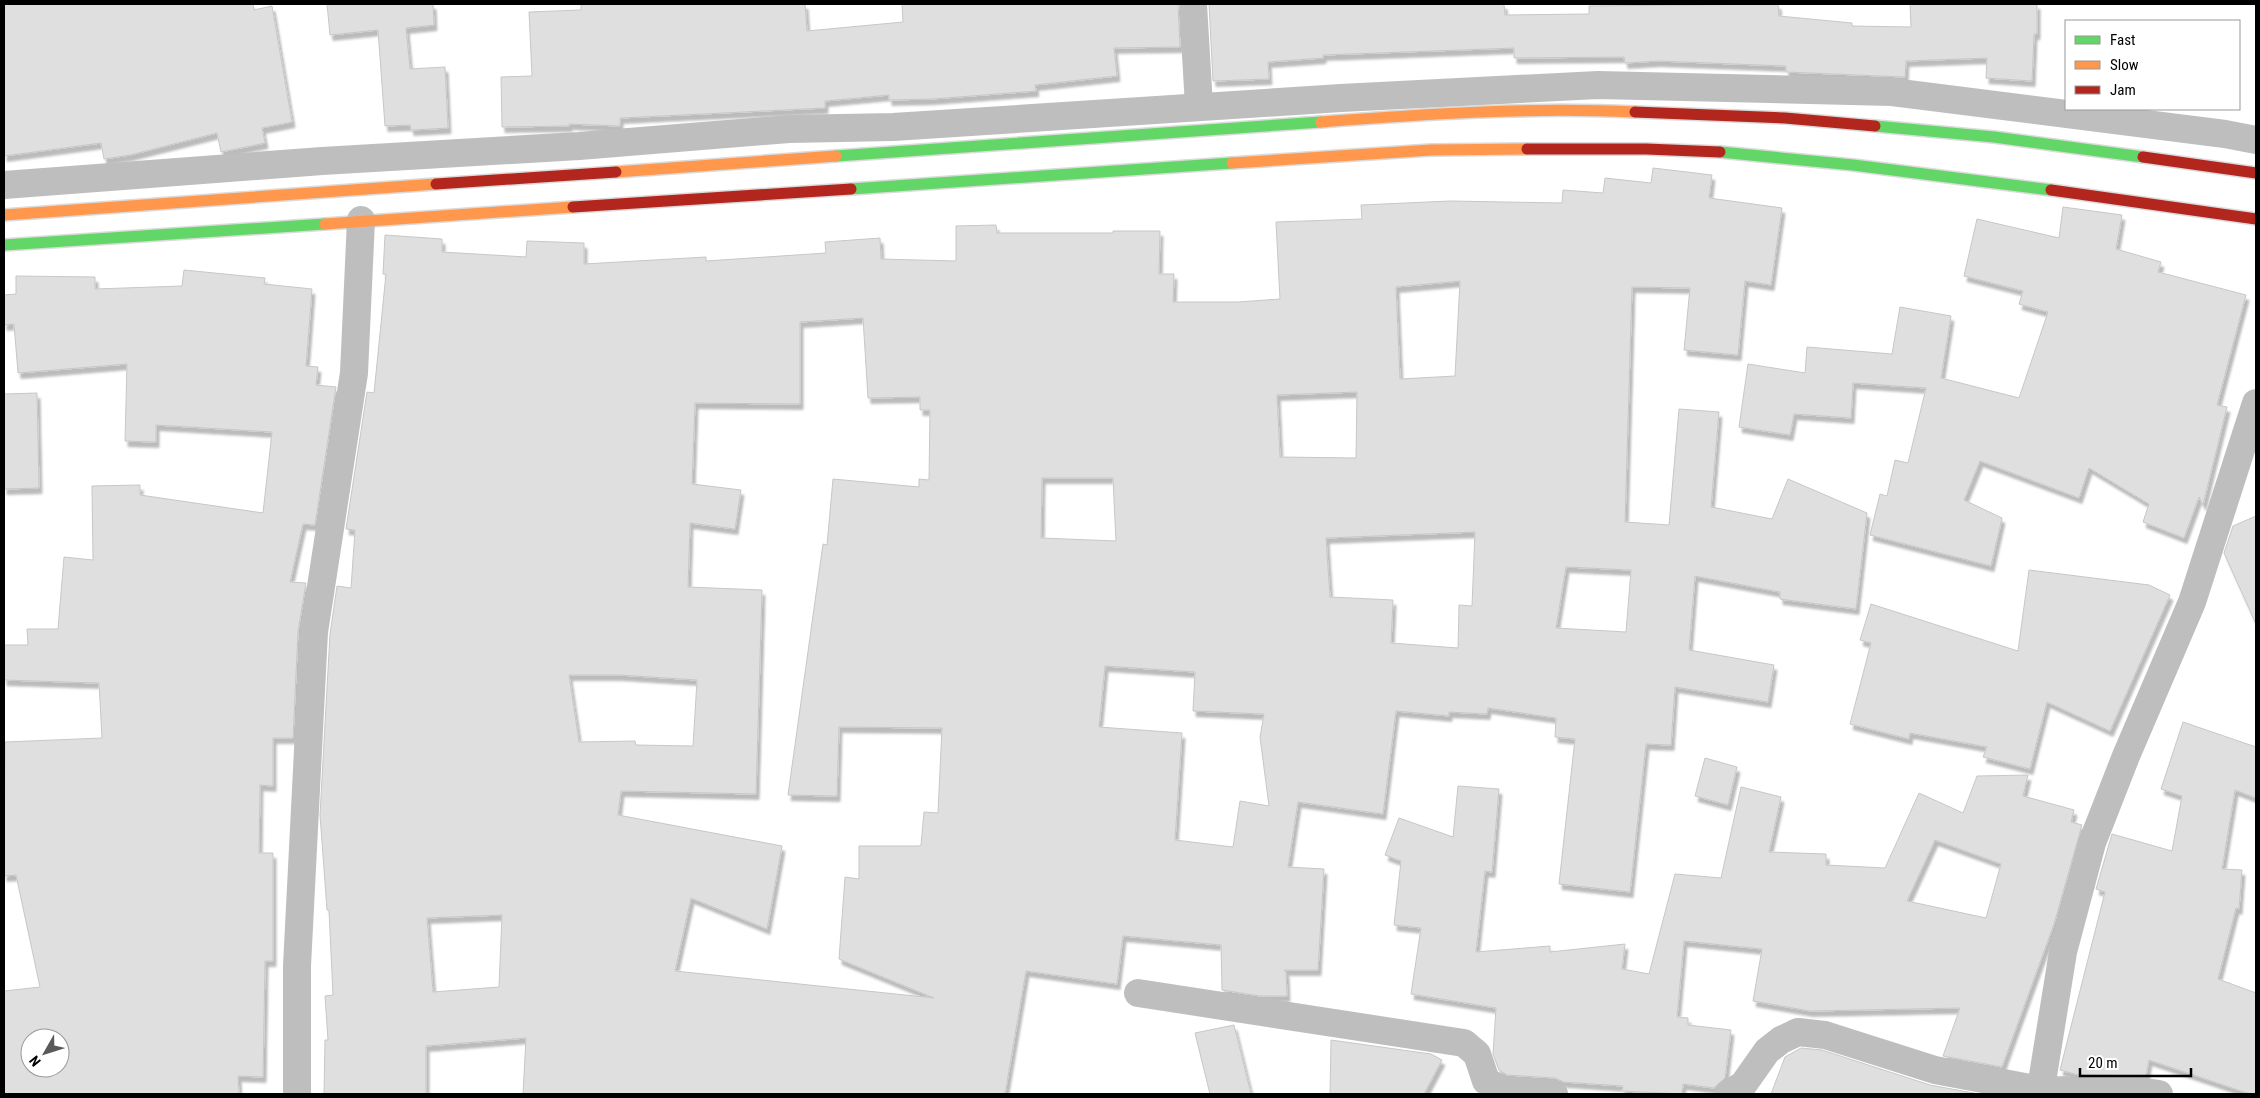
<svg xmlns="http://www.w3.org/2000/svg" width="2260" height="1098" viewBox="0 0 2260 1098" font-family="'Roboto Condensed',sans-serif">
	<defs>
		<filter id="shadow"><feDropShadow dx="3" dy="5.5" stdDeviation="1" flood-color="#0004"/></filter>
	</defs>
	<rect width="100%" height="100%" fill="#fff"/>
	<g fill="#dfdfdf" stroke="#c7c7c7" fill-rule="evenodd" filter="url(#shadow)">
		<polygon points="4,4 253,4 254,10 272,6 292,122 262,128 265,143 221,152 217,133 130,155 104,159 101,143 4,156"/>
		<polygon points="327,4 433,4 434,25 406,28 410,69 445,67 448,128 411,130 410,125 385,126 378,30 330,35"/>
		<polygon points="581,4 805,4 807,31 903,22 902,4 1178,4 1180,47 1114,48 1117,76 1035,85 1036,91 932,99 889,100 889,95 825,101 825,108 620,118 620,126 569,124 569,126 502,127 501,77 532,76 529,12 581,10"/>
		<polygon points="1209,4 1504,4 1505,15 1589,14 1589,6 1778,4 1779,16 1852,23 1852,26 1911,27 1910,4 2037,4 2037,34 2034,34 2032,81 1986,78 1987,58 1906,61 1905,77 1786,72 1786,66 1658,61 1625,63 1624,57 1514,58 1514,48 1323,55 1323,58 1268,62 1269,79 1213,81"/>
		<path d="M1653,168L1712,175L1709,198L1782,208L1771,285L1745,281L1738,355L1684,350L1690,288L1632,287L1625,522L1669,525L1679,409L1719,412L1711,507L1772,519L1788,479L1867,513L1856,609L1780,599V592L1695,576L1689,650L1774,665L1768,702L1675,687L1671,745L1646,744L1630,892L1559,884L1575,739L1555,737L1556,718L1488,708L1487,714L1449,712V716L1396,711L1383,814L1298,802L1288,867L1324,869L1318,970H1284L1286,972L1287,996H1260L1222,990L1221,945L1123,936L1117,984L1026,971L1005,1094H523L526,1038L426,1046V1094H324L325,1040H328L325,996L333,995L329,910H327L320,815L330,634L337,586L351,588L355,530L346,529L367,392L374,393L386,274H383L385,235L442,239V252L526,257L527,241L584,243V264L706,257V261L826,253L825,242L880,238L881,259L956,261V226L996,225L997,233H1113V231H1160L1159,274H1174L1173,302H1238L1280,299L1276,222L1362,219L1361,205L1450,201L1562,203L1563,190L1603,193L1605,178L1651,183ZM1460,281L1455,376L1400,379L1396,287ZM863,318L868,398L920,397V410H930L929,480L919,479V487L833,479L827,545L823,544L788,795L837,796L839,727L942,728L938,813L924,812L921,845L919,846H859V879L845,877L839,959L934,998L675,971L691,898L767,929L782,846L618,815L621,791L756,794L762,590L688,587L690,523L735,529L741,490L692,484L695,403L800,404V322ZM1357,392L1356,458L1280,457L1277,395ZM1042,478H1113L1116,541L1041,538ZM1475,532L1472,606L1459,605L1458,648L1391,643L1393,600L1330,597L1326,538ZM1566,567L1631,570L1626,632L1556,628ZM1105,666L1195,672L1193,711L1264,714L1260,737L1269,806L1240,801L1233,847L1175,840L1182,733L1099,727ZM569,675H619L697,680L693,746L636,745L635,741L579,742ZM502,915L499,987L433,992L427,918Z"/>
		<polygon points="2063,207 2122,215 2116,249 2161,262 2158,272 2246,295 2217,405 2227,407 2203,505 2199,497 2184,538 2143,522 2149,504 2089,468 2079,498 1980,461 1964,500 2002,518 1991,566 1870,535 1880,494 1887,496 1895,460 1908,463 1926,388 1853,383 1851,418 1794,414 1790,435 1739,427 1748,364 1805,373 1807,347 1892,354 1900,307 1951,316 1941,378 2019,398 2048,312 2019,304 2023,291 1964,276 1977,219 2059,238"/>
		<path d="M184,270L265,278L264,284L312,289L306,366L318,367L316,385L336,387L315,525L303,524L290,582L306,583L298,631L293,738H273V786L260,785L259,853H273V961H265L263,1077L238,1076L239,1094H4V991L40,987L16,875L4,876L5,742L102,738L99,683L4,680V645H28L27,629H58L64,557L93,560L92,486L140,485V495L263,513L272,432L156,425V442L125,441L127,364L18,373L14,324L4,325V295L16,294V276L95,277V289L182,286ZM30,1038H60V1068H30Z"/>
		<polygon points="37,393 39,488 4,489 4,394"/>
		<polygon points="2256,516 2256,624 2224,553 2233,526"/>
		<polygon points="2029,570 2149,585 2170,595 2110,731 2047,702 2030,769 1983,757 1987,747 1910,733 1909,739 1850,724 1871,643 1860,640 1871,604 2018,651"/>
		<polygon points="2183,722 2256,747 2256,798 2235,790 2222,869 2242,870 2239,909 2236,908 2218,979 2256,993 2256,1094 2250,1094 2149,1060 2146,1076 2079,1075 2060,1070 2105,892 2096,889 2112,834 2172,851 2182,796 2161,789"/>
		<polygon points="1705,758 1737,767 1728,805 1695,796"/>
		<path d="M2028,775L2023,796L2074,810L2071,822L2082,825L2054,924L2002,1067L1943,1056L1960,1008L1810,1011L1753,1001L1762,949L1684,941L1677,1017L1688,1018V1025L1731,1030L1725,1078L1714,1088L1683,1084L1682,1094L1622,1091L1623,1086L1564,1082L1555,1078L1507,1075L1499,1070L1493,1054L1496,1008L1411,994L1421,928L1394,925L1401,861L1385,855L1399,818L1453,837L1458,786L1499,789L1492,872L1485,871L1476,952L1550,946V952L1625,944L1622,969L1649,974L1675,874L1721,878L1741,787L1781,797L1769,852L1826,854V865L1885,868L1919,793L1963,813L1977,776ZM1935,840L2001,864L1986,918L1907,901Z"/>
		<polygon points="1234,1025 1251,1094 1210,1094 1195,1033"/>
		<polygon points="1331,1040 1431,1054 1442,1060 1424,1094 1330,1094"/>
		<polygon points="1801,1048 1822,1050 1930,1085 1979,1094 1771,1094 1785,1057"/>
	</g>
	<g fill="none" stroke-linecap="round" stroke-linejoin="round">
		<g stroke="#dbdbdb" stroke-width="14">
			<g id="fast">
				<polyline points="1875,126 1994,137 2143,157"/>
				<polyline points="1720,152 1853,165 2051,190"/>
				<polyline points="836,156 1321,122"/>
				<polyline points="851,189 1232,163"/>
				<polyline points="4,245 325,224"/>
			</g>
		</g>
		<g stroke="#dbdbdb" stroke-width="14">
			<g id="slow">
				<path d="M1321,122C1425,114 1531,107 1635,112"/>
				<polyline points="1232,163 1431,150 1527,149"/>
				<polyline points="616,172 836,156"/>
				<polyline points="4,215 436,184"/>
				<polyline points="325,224 573,207"/>
			</g>
		</g>
		<g stroke="#dbdbdb" stroke-width="14">
			<g id="jam">
				<polyline points="1635,112 1785,118 1875,126"/>
				<polyline points="1527,149 1646,149 1720,152"/>
				<polyline points="2143,157 2256,173"/>
				<polyline points="436,184 616,172"/>
				<polyline points="2051,190 2256,219"/>
				<polyline points="573,207 851,189"/>
			</g>
		</g>
		<g stroke="#bebebe" stroke-width="28">
			<polyline points="1193,4 1199,106"/>
			<polyline points="4,185 322,161 579,146 789,129 893,127 1341,98 1598,85 1892,92 2225,134 2256,140"/>
			<polyline points="1138,993 1464,1043 1477,1054 1486,1081 1503,1090 1554,1094"/>
			<polyline points="297,1094 297,966 314,632 354,373 361,220"/>
			<polyline points="1728,1094 1743,1085 1767,1051 1781,1040 1798,1032 1825,1035 1935,1070 2041,1090 2139,1091 2159,1094"/>
			<polyline points="2040,1094 2063,952 2092,843 2126,756 2192,602 2256,403"/>
		</g>
		<use href="#fast" stroke="#63d668" stroke-width="11"/>
		<use href="#slow" stroke="#ff974d" stroke-width="11"/>
		<use href="#jam" stroke="#b3261e" stroke-width="11"/>
	</g>
	<rect width="2260" height="1098" fill="none" stroke="#000000" stroke-width="10"/>
	<rect x="2065" y="20" width="175" height="90" fill="#ffffff" stroke="#999999"/>
	<rect x="2075" y="36" width="25" height="8" fill="#63d668" stroke="#999999"/>
	<text x="2110" y="45" font-size="15" fill="#000000">Fast</text>
	<rect x="2075" y="61" width="25" height="8" fill="#ff974d" stroke="#999999"/>
	<text x="2110" y="70" font-size="15" fill="#000000">Slow</text>
	<rect x="2075" y="86" width="25" height="8" fill="#b3261e" stroke="#999999"/>
	<text x="2110" y="95" font-size="15" fill="#000000">Jam</text>
	<g transform="translate(45 1053) rotate(231)"><circle r="24" fill="#ffffff" stroke="#999999"/>
	<path d="M0-4L9 19L0 12L-9 19Z" fill="#595959"/>
	<text y="-8" font-size="14" font-weight="bold" text-anchor="middle" fill="#000000">N</text>
	</g>
	<path d="M2080 1068v8h111v-8" fill="none" stroke="#000000" stroke-width="2.5"/>
	<text x="2088" y="1068" font-size="15" fill="#000000" stroke="#ffffff" stroke-width="4" paint-order="stroke">20 m</text>
</svg>
